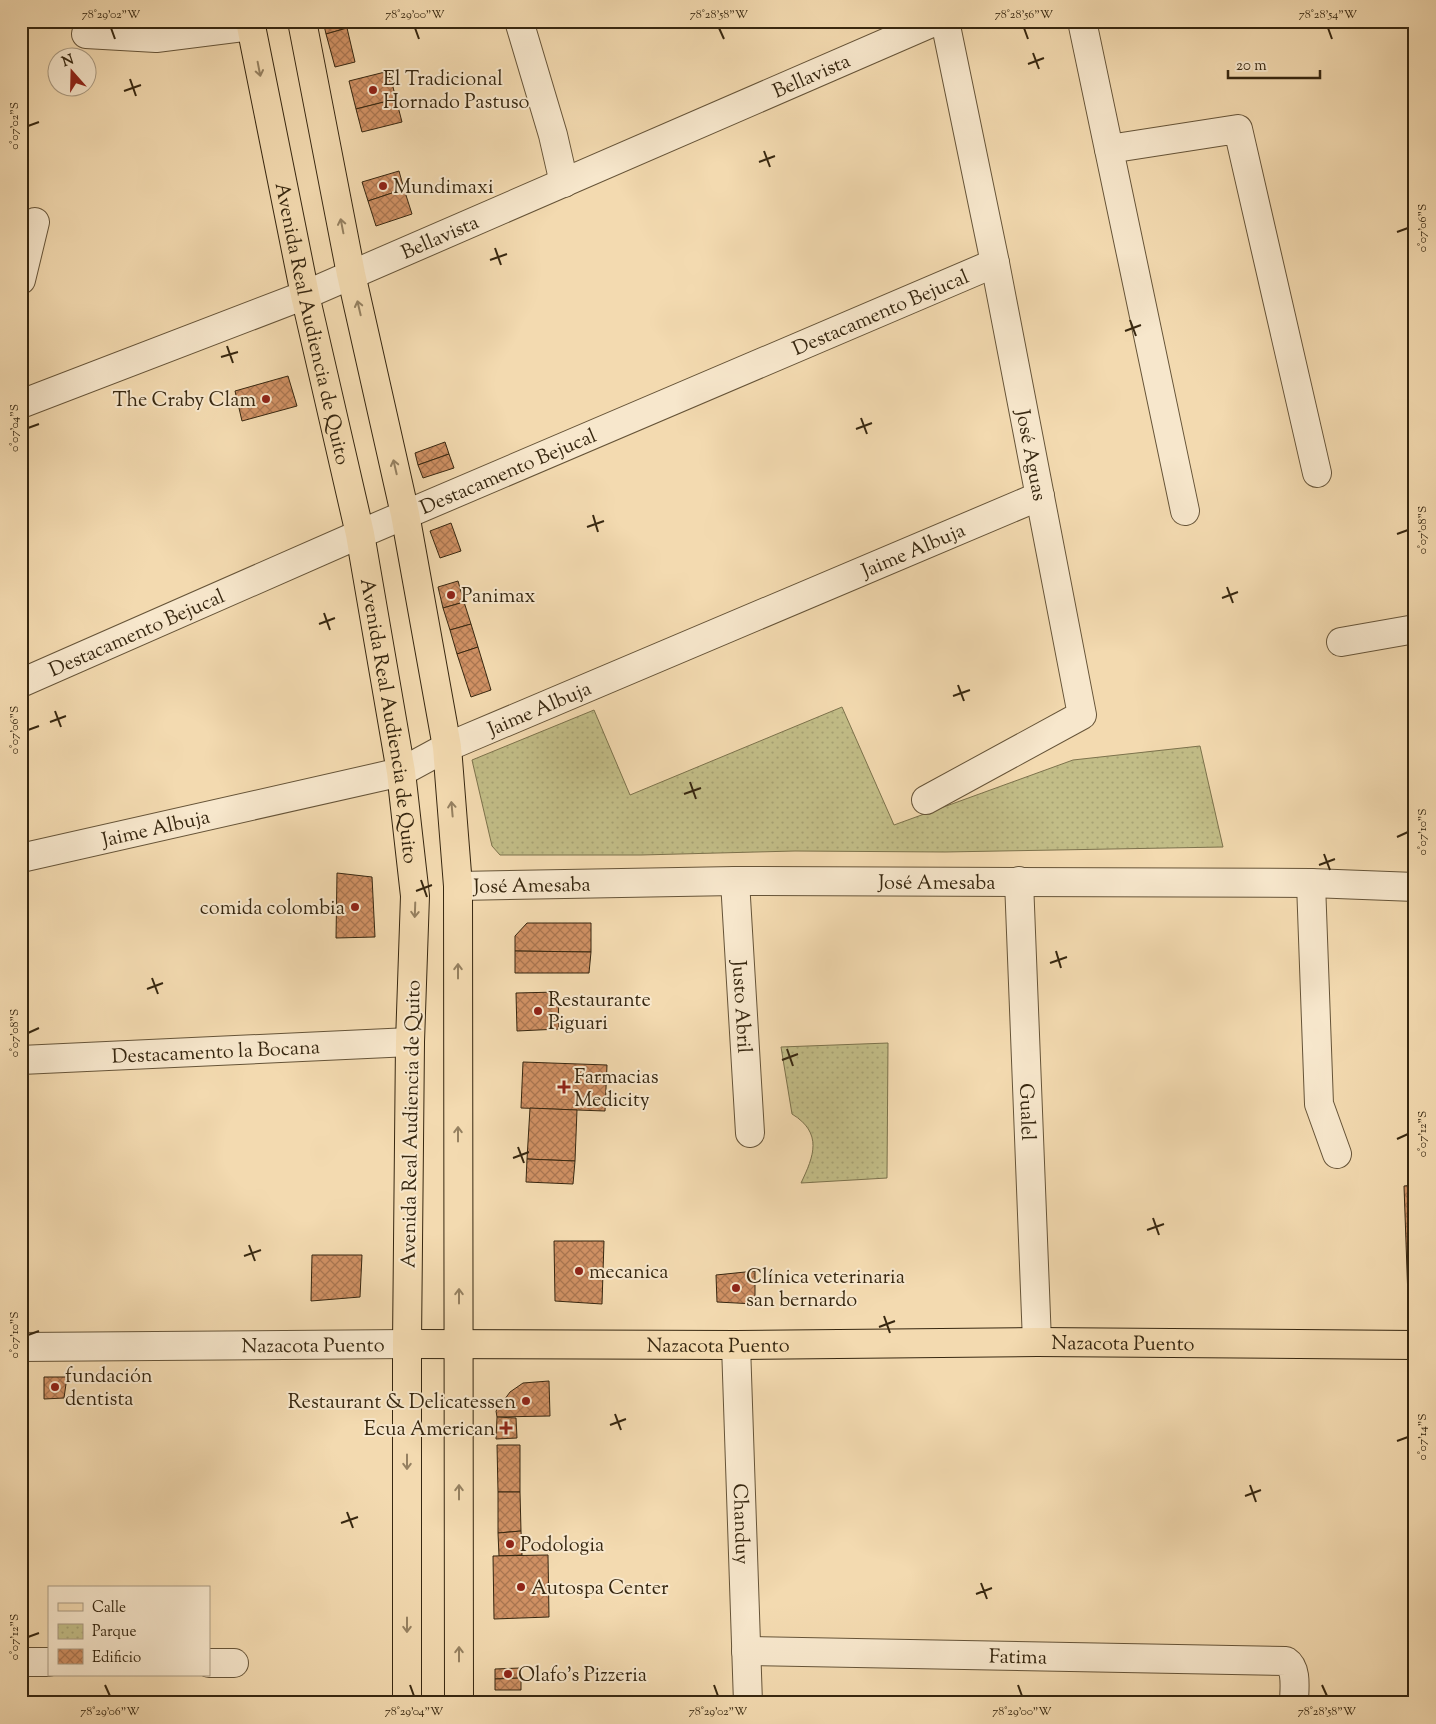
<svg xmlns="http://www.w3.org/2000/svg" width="1436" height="1724" viewBox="0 0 1436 1724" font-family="'Sorts Mill Goudy',serif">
	<defs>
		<pattern id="park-dots" width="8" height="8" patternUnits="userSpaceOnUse" patternTransform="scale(1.25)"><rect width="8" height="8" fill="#c2bd87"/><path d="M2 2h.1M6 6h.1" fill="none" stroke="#a7a274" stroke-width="1.8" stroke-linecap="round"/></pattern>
		<pattern id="building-cross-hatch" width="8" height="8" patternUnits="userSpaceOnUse" patternTransform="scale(1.25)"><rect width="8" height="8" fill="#d09164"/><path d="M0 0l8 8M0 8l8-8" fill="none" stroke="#aa7651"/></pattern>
	</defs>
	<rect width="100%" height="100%" fill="#f3dab0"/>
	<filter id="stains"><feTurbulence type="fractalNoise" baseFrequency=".004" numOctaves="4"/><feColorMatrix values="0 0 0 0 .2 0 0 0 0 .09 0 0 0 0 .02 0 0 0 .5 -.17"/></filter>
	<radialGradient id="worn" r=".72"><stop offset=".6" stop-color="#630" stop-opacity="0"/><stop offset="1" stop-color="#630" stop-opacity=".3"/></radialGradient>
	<g fill="url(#park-dots)" stroke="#7c724c">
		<polygon points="842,707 894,825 1073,760 1200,746 1223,847 945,852 795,851 641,855 500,855 492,846 472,760 594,710 630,795"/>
		<path d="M888,1043L887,1178L801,1183C814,1156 823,1133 792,1114L781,1047Z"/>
	</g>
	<g fill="url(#building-cross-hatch)" stroke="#372710">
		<polygon points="323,21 345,21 347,28 326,34"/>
		<polygon points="347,28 355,62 335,67 326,34"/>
		<polygon points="389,71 396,99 356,109 349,81"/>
		<polygon points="396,99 402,122 362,132 356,109"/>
		<polygon points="399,171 404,189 368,201 362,182"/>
		<polygon points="404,189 412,214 376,226 368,201"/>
		<polygon points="288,376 297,406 242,421 235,391"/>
		<polygon points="445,442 449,454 418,465 415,453"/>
		<polygon points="449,454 454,468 423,478 418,465"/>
		<polygon points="451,523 461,551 440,558 430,531"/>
		<polygon points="458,581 464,602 443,608 438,587"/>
		<polygon points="464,602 471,624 450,630 443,608"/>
		<polygon points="471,624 478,647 457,654 450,630"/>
		<polygon points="478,647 491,690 471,697 457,654"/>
		<polygon points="337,873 372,877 375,937 336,938"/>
		<polygon points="527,923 591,923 591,952 515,951 515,936"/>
		<polygon points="515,951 591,952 589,973 515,973"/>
		<polygon points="558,992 559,1029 517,1031 516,993"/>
		<polygon points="523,1062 607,1065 605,1111 521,1108"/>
		<polygon points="530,1108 577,1110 575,1161 527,1159"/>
		<polygon points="527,1159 575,1161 573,1184 526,1182"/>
		<polygon points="1415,1185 1415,1298 1408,1298 1404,1186"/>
		<polygon points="554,1241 604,1241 602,1304 555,1301"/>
		<polygon points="312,1255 362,1255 360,1297 311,1301"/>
		<polygon points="755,1271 755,1304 717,1302 716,1275"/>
		<polygon points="44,1377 67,1377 64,1398 44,1399"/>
		<polygon points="549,1381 550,1416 497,1417 496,1411 510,1392 523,1383"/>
		<polygon points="497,1417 516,1418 517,1438 496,1439"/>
		<polygon points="497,1445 520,1445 520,1492 498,1492"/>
		<polygon points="498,1492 520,1492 521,1531 498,1533"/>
		<polygon points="521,1531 522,1555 499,1556 498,1533"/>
		<polygon points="548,1555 549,1617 494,1619 493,1556"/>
		<polygon points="520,1668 521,1678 495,1679 495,1669"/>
		<polygon points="521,1678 521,1690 495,1690 495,1679"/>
	</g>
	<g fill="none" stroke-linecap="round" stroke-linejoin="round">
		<g stroke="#665438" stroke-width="30">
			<g id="minor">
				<polyline points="519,21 553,135 564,183"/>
				<polyline points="1082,21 1185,511"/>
				<polyline points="86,34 156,38 251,26"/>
				<polyline points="1109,149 1238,129 1317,473"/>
				<polyline points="21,280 35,222"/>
				<path id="s1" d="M21,404L305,295L936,21"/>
				<polyline points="1341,642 1415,629"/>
				<path id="s2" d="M21,683L360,534L995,263"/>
				<polyline points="926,800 1082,715 995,263 945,21"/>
				<path id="s3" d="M21,858L401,772L447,747L1040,496"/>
				<path id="s4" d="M735,881L750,1133"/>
				<path id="s5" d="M1019,881L1037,1342"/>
				<polyline points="1311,883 1319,1104 1337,1154"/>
				<path id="s6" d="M458,886L735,881L1311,883L1415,887"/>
				<path id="s7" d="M21,1060L410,1042"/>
				<path id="s8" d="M736,1345L748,1703"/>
				<path id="s9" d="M21,1347L407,1344"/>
				<path id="s10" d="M746,1651L1286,1661C1298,1669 1294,1690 1294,1703"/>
				<polyline points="21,1662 49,1662"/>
				<polyline points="209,1663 234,1663"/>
			</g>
		</g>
		<g stroke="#372710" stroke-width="30">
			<g id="major">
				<path id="s11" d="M250,21L305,295L360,534L401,772L415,896L410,1042L407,1344V1703"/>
				<polyline points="302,21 351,274 405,514 447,747 458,886 459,1703"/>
				<path id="s12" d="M407,1344L736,1345L1037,1342L1415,1345"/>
			</g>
		</g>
		<use href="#minor" stroke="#f7e7cc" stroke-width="28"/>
		<use href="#major" stroke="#f3dab0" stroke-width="28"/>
	</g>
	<defs><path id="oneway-shaft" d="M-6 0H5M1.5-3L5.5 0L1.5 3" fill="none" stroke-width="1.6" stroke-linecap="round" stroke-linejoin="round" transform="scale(1.25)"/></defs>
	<g stroke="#958060">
		<use href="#oneway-shaft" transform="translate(259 69) rotate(79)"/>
		<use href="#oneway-shaft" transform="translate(342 226) rotate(-101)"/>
		<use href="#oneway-shaft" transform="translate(359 308) rotate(-103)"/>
		<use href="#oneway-shaft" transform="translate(395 467) rotate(-103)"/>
		<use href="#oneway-shaft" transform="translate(452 809) rotate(-95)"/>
		<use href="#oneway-shaft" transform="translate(415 910) rotate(92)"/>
		<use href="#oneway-shaft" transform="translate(458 971) rotate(-90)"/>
		<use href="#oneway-shaft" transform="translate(458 1134) rotate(-90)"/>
		<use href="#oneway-shaft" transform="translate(459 1296) rotate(-90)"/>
		<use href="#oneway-shaft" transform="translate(407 1462) rotate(90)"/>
		<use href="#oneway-shaft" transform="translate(459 1492) rotate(-90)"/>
		<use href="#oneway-shaft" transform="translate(407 1625) rotate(90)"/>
		<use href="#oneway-shaft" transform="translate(459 1654) rotate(-90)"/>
	</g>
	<path fill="none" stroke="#372710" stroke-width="2" d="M111,28L115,39M415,28L419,39M719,28L724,39M1024,28L1028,39M1328,28L1332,39M1033,53L1039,69M1028,64L1044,58M130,79L136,96M124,91L141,85M28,126L39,122M764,151L770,167M759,162L775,156M1397,232L1408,228M495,248L501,265M490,260L507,254M1130,320L1136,336M1125,331L1141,325M227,346L233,363M221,357L238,352M861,418L867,434M28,428L39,424M856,429L872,423M593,515L598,532M587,527L604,521M1397,534L1408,530M1227,587L1233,603M1222,598L1238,592M324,613L330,630M319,624L335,618M958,685L964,701M953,696L970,690M55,711L61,727M50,722L66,716M28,730L39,726M690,782L696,799M684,794L701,788M1397,837L1408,832M1324,854L1330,870M1319,865L1335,859M421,880L427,897M416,891L432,885M1056,951L1061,968M1050,963L1067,957M152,978L158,994M147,989L163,983M28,1033L39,1028M787,1049L793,1066M782,1060L798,1054M1397,1139L1408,1134M518,1147L524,1163M513,1158L529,1152M1153,1218L1159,1235M1147,1230L1164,1224M249,1245L255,1261M244,1256L261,1250M884,1316L890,1333M879,1327L895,1321M28,1335L39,1331M615,1414L621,1430M610,1425L626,1419M1397,1441L1408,1437M1250,1485L1256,1502M1245,1496L1261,1490M347,1512L353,1528M341,1523L358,1517M981,1583L987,1599M976,1594L992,1588M28,1637L39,1633M105,1685L110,1696M410,1685L414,1696M714,1685L718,1696M1018,1685L1022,1696M1322,1685L1327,1696"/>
	<g fill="#8f2418" stroke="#f7e7cc" stroke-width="2">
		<circle cx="373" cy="90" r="5"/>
		<circle cx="383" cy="186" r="5"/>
		<circle cx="266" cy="399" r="5"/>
		<circle cx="451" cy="595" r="5"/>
		<circle cx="355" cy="907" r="5"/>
		<circle cx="538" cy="1011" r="5"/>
		<path d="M561.5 1079.5h5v5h5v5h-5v5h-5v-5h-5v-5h5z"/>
		<circle cx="579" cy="1271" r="5"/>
		<circle cx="736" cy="1288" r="5"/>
		<circle cx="55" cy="1387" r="5"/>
		<circle cx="526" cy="1401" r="5"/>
		<path d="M503.5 1420.5h5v5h5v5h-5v5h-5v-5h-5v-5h5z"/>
		<circle cx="510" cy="1544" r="5"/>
		<circle cx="521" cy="1587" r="5"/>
		<circle cx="508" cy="1674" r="5"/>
	</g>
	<g text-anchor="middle" stroke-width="4" stroke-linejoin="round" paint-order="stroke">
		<g font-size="20" fill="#372710" stroke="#f7e7cc">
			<text dy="7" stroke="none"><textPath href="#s1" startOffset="856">Bellavista</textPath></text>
			<text dy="7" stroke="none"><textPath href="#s1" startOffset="451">Bellavista</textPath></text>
			<text dy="7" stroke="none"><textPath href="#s2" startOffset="936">Destacamento Bejucal</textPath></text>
			<text dy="7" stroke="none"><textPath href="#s11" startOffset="309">Avenida Real Audiencia de Quito</textPath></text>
			<text transform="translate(1032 455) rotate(79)" y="7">José Aguas</text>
			<text dy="7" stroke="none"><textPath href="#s2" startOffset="531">Destacamento Bejucal</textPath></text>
			<text dy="7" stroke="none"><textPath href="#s3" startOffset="948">Jaime Albuja</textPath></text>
			<text dy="7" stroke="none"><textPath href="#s2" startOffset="126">Destacamento Bejucal</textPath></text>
			<text dy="7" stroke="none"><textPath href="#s3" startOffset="542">Jaime Albuja</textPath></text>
			<text dy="7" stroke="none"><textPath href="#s11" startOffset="714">Avenida Real Audiencia de Quito</textPath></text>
			<text dy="7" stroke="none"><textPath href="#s3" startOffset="138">Jaime Albuja</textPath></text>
			<text dy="7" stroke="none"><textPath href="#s6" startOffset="479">José Amesaba</textPath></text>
			<text dy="7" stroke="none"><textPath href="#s6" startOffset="74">José Amesaba</textPath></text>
			<text dy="7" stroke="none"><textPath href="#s4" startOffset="126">Justo Abril</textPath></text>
			<text dy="7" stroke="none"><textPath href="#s7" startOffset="195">Destacamento la Bocana</textPath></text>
			<text dy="7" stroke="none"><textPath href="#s5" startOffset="231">Gualel</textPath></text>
			<text transform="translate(410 1124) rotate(-89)" y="7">Avenida Real Audiencia de Quito</text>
			<text dy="7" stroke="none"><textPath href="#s12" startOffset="716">Nazacota Puento</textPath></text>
			<text dy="7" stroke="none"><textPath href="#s9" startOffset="292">Nazacota Puento</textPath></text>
			<text dy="7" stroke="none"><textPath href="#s12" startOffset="311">Nazacota Puento</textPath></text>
			<text dy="7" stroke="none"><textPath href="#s8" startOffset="179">Chanduy</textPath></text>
			<text dy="7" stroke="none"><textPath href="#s10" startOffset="272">Fatima</textPath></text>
		</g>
		<g font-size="20" fill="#372710" stroke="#f7e7cc" text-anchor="start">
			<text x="383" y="85">El Tradicional<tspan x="383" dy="23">Hornado Pastuso</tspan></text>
			<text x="393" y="193">Mundimaxi</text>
			<text x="256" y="406" text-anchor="end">The Craby Clam</text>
			<text x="461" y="602">Panimax</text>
			<text x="345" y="914" text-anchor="end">comida colombia</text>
			<text x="548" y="1006">Restaurante<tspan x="548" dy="23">Piguari</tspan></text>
			<text x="574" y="1083">Farmacias<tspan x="574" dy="23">Medicity</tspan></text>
			<text x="589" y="1278">mecanica</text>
			<text x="746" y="1283">Clínica veterinaria<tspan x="746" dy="23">san bernardo</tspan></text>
			<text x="65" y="1382">fundación<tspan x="65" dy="23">dentista</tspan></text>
			<text x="516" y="1408" text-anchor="end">Restaurant &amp; Delicatessen</text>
			<text x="495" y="1435" text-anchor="end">Ecua American</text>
			<text x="520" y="1551">Podologia</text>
			<text x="531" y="1594">Autospa Center</text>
			<text x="518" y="1681">Olafo's Pizzeria</text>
		</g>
	</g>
	<rect width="1436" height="1724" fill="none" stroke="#f3dab0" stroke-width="55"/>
	<rect x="48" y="1586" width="162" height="90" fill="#f7e7cc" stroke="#aa9a81"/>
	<rect x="58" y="1603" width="25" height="8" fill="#f3dab0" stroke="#aa9a81"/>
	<text x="92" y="1612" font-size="15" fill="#372710">Calle</text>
	<rect x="58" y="1624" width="25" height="15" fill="url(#park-dots)" stroke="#aa9a81"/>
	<text x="92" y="1636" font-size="15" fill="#372710">Parque</text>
	<rect x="58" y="1649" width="25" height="15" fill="url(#building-cross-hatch)" stroke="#aa9a81"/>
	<text x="92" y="1662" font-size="15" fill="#372710">Edificio</text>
	<g transform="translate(72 72) rotate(340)"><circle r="24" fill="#f7e7cc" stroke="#aa9a81"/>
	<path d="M0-4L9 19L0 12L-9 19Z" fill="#8f2418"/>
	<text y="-8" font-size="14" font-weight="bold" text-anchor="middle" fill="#372710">N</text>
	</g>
	<path d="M1228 70v8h92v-8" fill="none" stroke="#372710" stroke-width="2.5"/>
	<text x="1236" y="70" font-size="15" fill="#372710" stroke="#f7e7cc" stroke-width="4" paint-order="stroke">20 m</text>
	<rect x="28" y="28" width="1380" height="1668" fill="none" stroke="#372710" stroke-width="2"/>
	<g font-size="12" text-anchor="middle" fill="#372710">
		<text x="111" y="18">78°29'02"W</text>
		<text x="415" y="18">78°29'00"W</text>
		<text x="719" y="18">78°28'58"W</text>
		<text x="1024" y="18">78°28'56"W</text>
		<text x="1328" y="18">78°28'54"W</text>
		<text transform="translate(14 126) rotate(-90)" y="4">0°07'02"S</text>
		<text transform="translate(1422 228) rotate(-90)" y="4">0°07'06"S</text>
		<text transform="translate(14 428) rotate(-90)" y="4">0°07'04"S</text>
		<text transform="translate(1422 530) rotate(-90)" y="4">0°07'08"S</text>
		<text transform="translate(14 730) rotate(-90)" y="4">0°07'06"S</text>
		<text transform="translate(1422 832) rotate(-90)" y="4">0°07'10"S</text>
		<text transform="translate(14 1033) rotate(-90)" y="4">0°07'08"S</text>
		<text transform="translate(1422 1134) rotate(-90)" y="4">0°07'12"S</text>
		<text transform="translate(14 1335) rotate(-90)" y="4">0°07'10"S</text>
		<text transform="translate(1422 1437) rotate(-90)" y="4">0°07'14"S</text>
		<text transform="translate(14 1637) rotate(-90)" y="4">0°07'12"S</text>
		<text x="110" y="1715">78°29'06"W</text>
		<text x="414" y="1715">78°29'04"W</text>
		<text x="718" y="1715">78°29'02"W</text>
		<text x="1022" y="1715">78°29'00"W</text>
		<text x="1327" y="1715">78°28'58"W</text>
	</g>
	<rect width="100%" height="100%" filter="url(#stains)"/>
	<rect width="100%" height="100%" fill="url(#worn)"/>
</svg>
